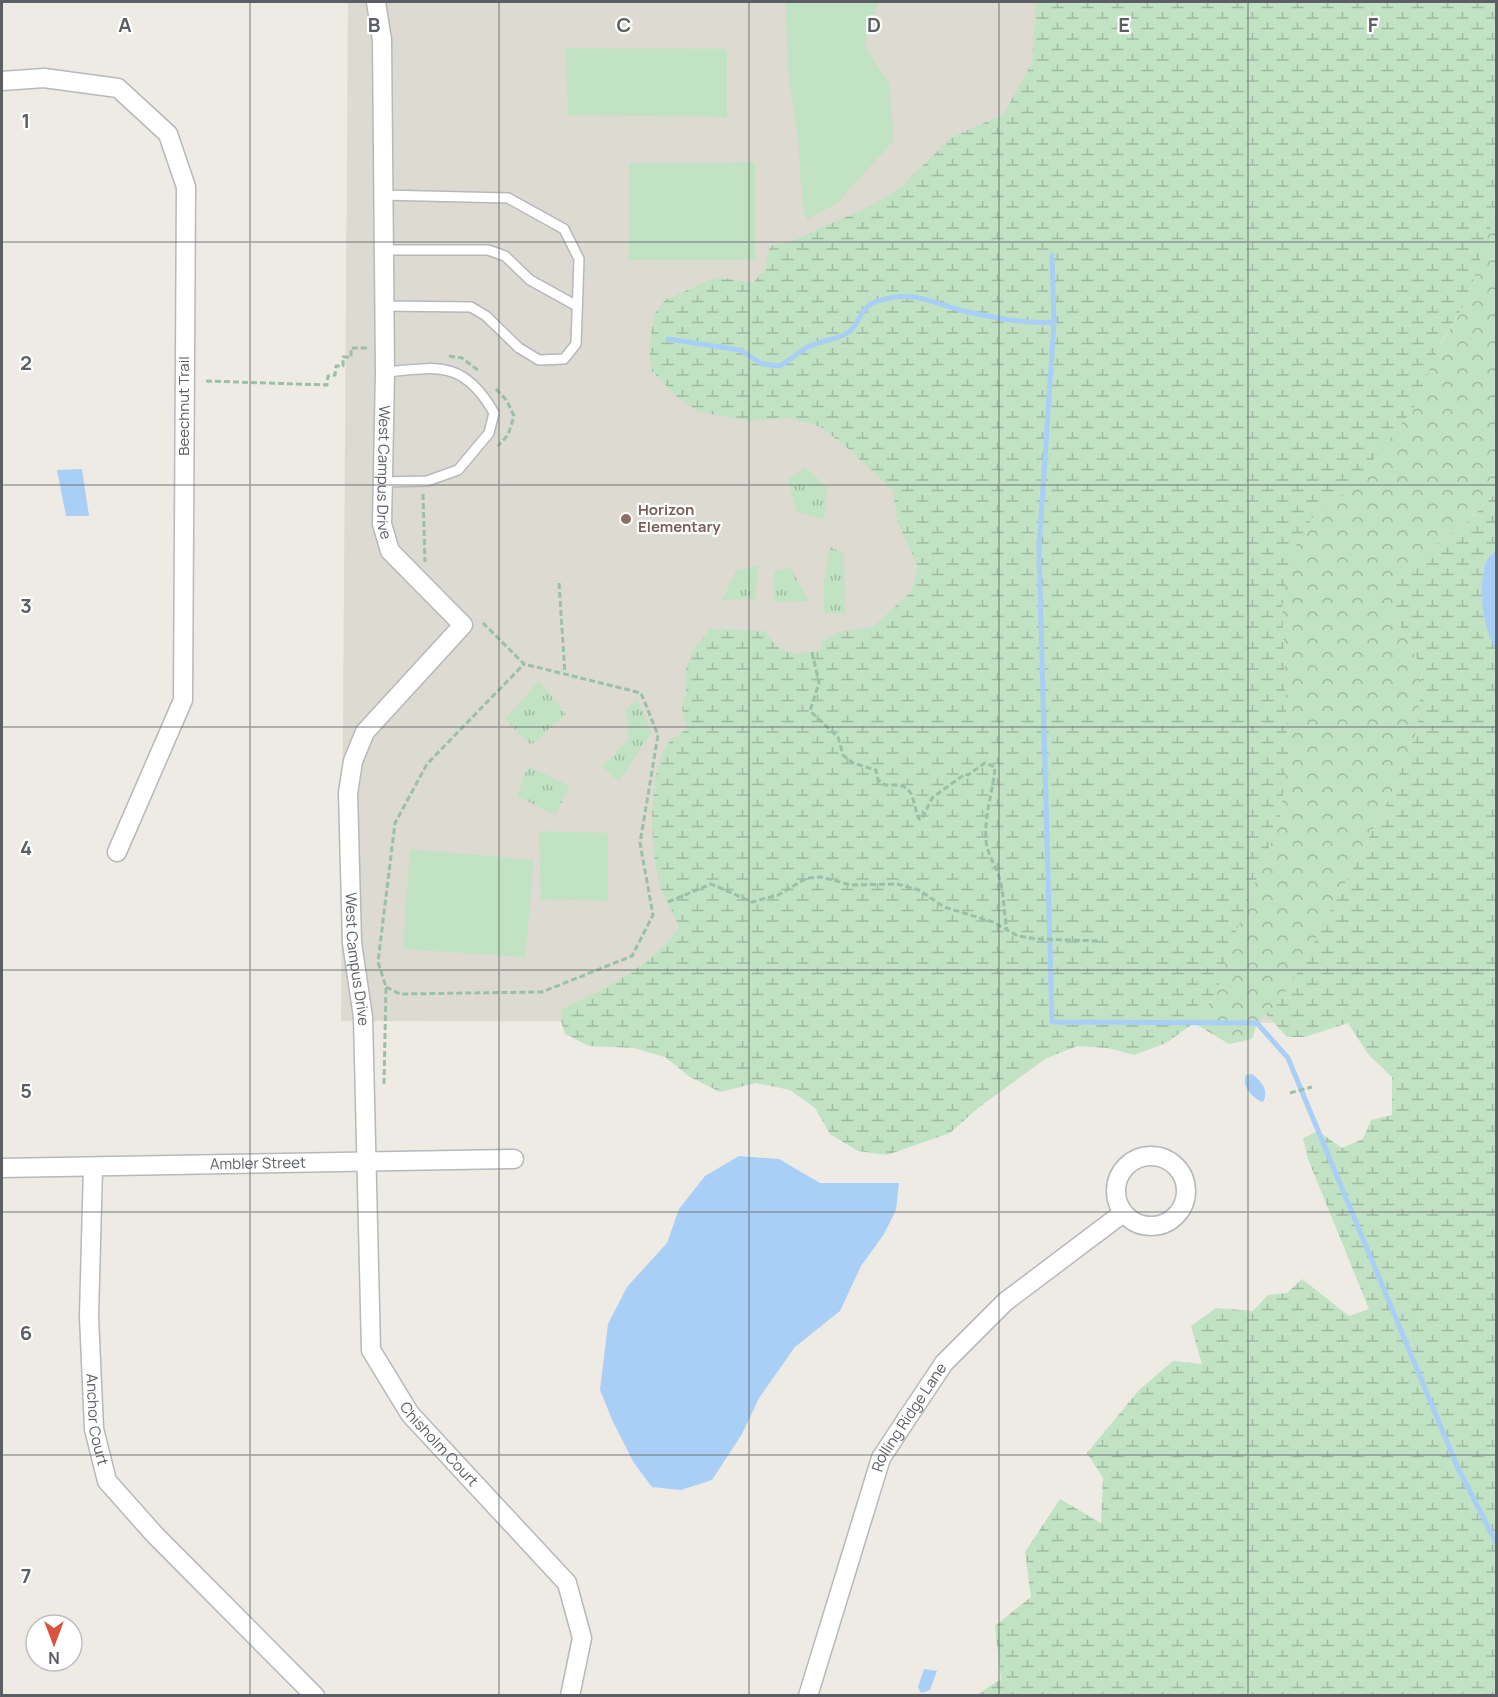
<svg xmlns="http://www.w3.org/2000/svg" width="1498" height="1697" viewBox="0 0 1498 1697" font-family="Manrope,sans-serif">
	<defs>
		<pattern id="forest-crowns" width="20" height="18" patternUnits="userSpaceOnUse" patternTransform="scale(1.5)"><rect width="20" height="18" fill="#c2e2c4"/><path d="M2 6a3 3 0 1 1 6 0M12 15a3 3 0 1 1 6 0" fill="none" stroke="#a1baa3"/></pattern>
		<pattern id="wetland-marsh" width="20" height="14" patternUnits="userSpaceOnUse" patternTransform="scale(1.5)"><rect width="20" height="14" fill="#c2e2c4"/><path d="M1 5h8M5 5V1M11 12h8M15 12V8" fill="none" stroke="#a1baa3"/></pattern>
		<pattern id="park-tufts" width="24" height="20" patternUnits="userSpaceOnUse" patternTransform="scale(1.5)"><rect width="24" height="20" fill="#c2e2c4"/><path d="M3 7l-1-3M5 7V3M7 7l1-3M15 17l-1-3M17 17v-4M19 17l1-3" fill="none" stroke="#a1baa3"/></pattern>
	</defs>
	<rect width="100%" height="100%" fill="#edebe3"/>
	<polygon fill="#dcdad1" points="348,2 1348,2 1348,1023 341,1021"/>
	<g fill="#c2e2c4">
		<polygon points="785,2 879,2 864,44 889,84 894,140 837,203 807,220 802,202 798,135 789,80"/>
		<polygon points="566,48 727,49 727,117 568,115"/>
		<polygon points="755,162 755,260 629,260 629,163"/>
		<polygon points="539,831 608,833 608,901 541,899"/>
		<polygon points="410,849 534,860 525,957 403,949"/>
	</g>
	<polygon fill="url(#forest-crowns)" points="1496,204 1496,493 1465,524 1429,549 1397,619 1422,669 1417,731 1389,799 1304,962 1281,999 1257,1023 1252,1039 1229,1044 1194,1023 1216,993 1233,939 1280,819 1288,755 1282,608 1290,555 1314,515 1348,492 1374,457 1467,300"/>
	<g fill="url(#wetland-marsh)">
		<path d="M1036,2H1496L1495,214L1467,300L1441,343L1413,409L1348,492L1314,515L1290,555L1282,608L1288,755L1280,819L1233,939L1216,994L1194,1023L1166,1043L1134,1055L1108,1048L1077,1046L1045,1059L978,1108L950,1133L887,1155L858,1151L830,1134L815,1108L790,1090L756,1083L720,1092L690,1077L665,1057L634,1048L589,1046L565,1034L561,1021L562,1009C604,990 650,966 679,929C675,913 665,901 660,886C650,853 646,767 671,740C675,736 682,733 687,729L682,709L686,695V669L694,649L710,629L765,631C781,657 793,655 820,650L823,641L840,632L873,627L911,592L918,567L898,523L893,491L851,451L821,427L790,418L752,421L699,412L678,398L652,371L649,350L654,315L665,300L717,277L753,283L765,269L770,246L789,242L869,207L901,187L952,137L1004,114L1032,62Z"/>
		<path d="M1496,493V550C1492,554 1486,559 1485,564C1477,592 1486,625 1496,650V1695L975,1696L1001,1679L995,1626L1031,1597L1025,1552L1060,1499L1101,1523L1103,1478L1087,1453L1139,1390L1173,1361L1202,1364L1191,1326L1216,1308L1253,1311L1268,1295L1287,1293L1302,1279L1349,1316L1369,1309L1308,1159L1303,1138L1318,1131L1342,1148L1363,1139L1371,1120L1392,1115V1077L1368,1054L1348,1023L1305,1037H1287L1266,1014L1281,999L1304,962L1389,799L1417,731L1422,669L1397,619L1394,586L1429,549L1465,524Z"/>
	</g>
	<g fill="url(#park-tufts)">
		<polygon points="805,467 827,487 824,520 796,511 788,480"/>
		<polygon points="830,547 844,553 845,614 824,613 824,582"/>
		<polygon points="758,565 755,599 722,600 736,571"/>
		<polygon points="790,567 809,601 774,602 774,572"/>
		<polygon points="539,681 566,714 531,745 505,719"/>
		<polygon points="638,699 651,733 619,782 602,766 629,740 626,709"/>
		<polygon points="528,766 570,786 555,815 517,796"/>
	</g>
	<g fill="#a9cff7">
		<polygon points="82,469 89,516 66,516 57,470"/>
		<path d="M1496,550V650C1483,627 1478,591 1485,564C1486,559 1492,554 1496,550Z"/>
		<path d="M1252,1074C1262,1082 1269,1090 1263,1102C1253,1099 1241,1086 1246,1075Z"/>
		<polygon points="739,1156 779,1159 820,1183 899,1183 896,1210 884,1234 861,1266 840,1311 795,1347 759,1398 742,1434 712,1480 681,1490 652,1487 634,1463 613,1422 600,1390 608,1324 627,1287 667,1243 679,1209 705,1176"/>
		<polygon points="924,1669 937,1671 930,1690 921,1693 918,1687"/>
	</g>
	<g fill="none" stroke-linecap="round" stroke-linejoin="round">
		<g stroke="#a9cff7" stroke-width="5">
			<polyline points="1052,255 1054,322 1039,549 1052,1022 1257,1023 1288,1058 1458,1468 1496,1542"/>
			<path d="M668,339L740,350L762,364L780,366C789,361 797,353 806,348C819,340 836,341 849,332C859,324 861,307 875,302C914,288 932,304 968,312C996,318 1026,324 1054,322"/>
		</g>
		<g stroke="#b6b8bc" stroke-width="12">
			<g id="lane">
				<polyline points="382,195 508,198 564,229 579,259 576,344 564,359 539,360 519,348 486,316 471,307 383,306"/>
				<polyline points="383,250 488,250 505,256 530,280 577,306"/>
				<path d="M383,482L427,481L458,470L489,433L494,413C464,360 438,367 385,372"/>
			</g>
		</g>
		<g stroke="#b6b8bc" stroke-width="21">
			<g id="street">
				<path id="s1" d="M376,2L382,40L385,372L382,524L390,551L463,625L365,732L353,761L348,793L352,943L363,1017L371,1350L410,1414L567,1583L582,1638L570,1696"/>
				<polyline points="2,81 44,78 118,88 168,134 186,187 183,700 117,852"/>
				<circle cx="1151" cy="1191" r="35"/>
				<path id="s2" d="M2,1168L514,1159"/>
				<path id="s3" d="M93,1168L89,1316L94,1429L107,1481L155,1535L315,1696"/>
				<path id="s4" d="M808,1696L881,1458L908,1417L944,1363L1005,1302L1123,1213"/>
			</g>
		</g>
		<g stroke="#9ac0a8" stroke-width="3" stroke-dasharray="6 3" stroke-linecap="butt">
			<polyline points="449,356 462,358 479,371"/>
			<polyline points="206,381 327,385 328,376 335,375 336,366 343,366 343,357 351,357 351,348 368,348"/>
			<polyline points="496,389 507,401 514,416 508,435 498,446"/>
			<polyline points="423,494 425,562"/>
			<polyline points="559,583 565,674"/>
			<path d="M812,652L819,683L810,711L838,737L843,755L853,763L876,770L878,780L885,785C917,783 910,797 919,819H922L932,798L965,774L968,775L985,763L995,767C993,793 984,814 986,841C988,856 996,866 1000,880C1004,896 1004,914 1007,930"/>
			<polyline points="668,902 711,884 752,902 778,895 807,878 821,877 851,885 897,884 919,890 944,907 993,922 1018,936 1036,939 1101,941"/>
			<polyline points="386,987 400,994 542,992 632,956 653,915 640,843 658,735 641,693 524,664"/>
			<polyline points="384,1084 386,987 378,962 395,823 427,764 524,664 481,621"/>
			<polyline points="1290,1093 1312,1087"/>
		</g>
		<use href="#lane" stroke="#fff" stroke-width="9"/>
		<use href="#street" stroke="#fff" stroke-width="18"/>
	</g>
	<path fill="none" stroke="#5b5e62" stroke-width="1.5" stroke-opacity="0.55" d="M250,2V1696M499,2V1696M749,2V1696M999,2V1696M1248,2V1696M2,242H1496M2,485H1496M2,727H1496M2,970H1496M2,1212H1496M2,1455H1496"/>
	<circle fill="#8d6e63" stroke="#fff" stroke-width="2" cx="626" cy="519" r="6"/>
	<g text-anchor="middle" stroke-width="4.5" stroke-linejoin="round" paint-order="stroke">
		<g font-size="15" fill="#5b5e62" stroke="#fff">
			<text transform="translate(184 406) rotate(-90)" y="5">Beechnut Trail</text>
			<text dy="5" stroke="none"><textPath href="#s1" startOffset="471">West Campus Drive</textPath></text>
			<text dy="5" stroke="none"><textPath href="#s1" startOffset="1030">West Campus Drive</textPath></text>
			<text dy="5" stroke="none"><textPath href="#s2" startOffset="256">Ambler Street</textPath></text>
			<text dy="5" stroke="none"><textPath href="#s4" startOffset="298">Rolling Ridge Lane</textPath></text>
			<text dy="5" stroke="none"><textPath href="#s3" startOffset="252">Anchor Court</textPath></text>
			<text dy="5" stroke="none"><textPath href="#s1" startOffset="1538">Chisholm Court</textPath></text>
		</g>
		<g font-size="15" font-weight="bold" fill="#785e54" stroke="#fff" text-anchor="start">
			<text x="638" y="515">Horizon<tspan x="638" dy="17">Elementary</tspan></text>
		</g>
	</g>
	<g font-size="20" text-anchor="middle" font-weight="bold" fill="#5b5e62" stroke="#fff" stroke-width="4.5" stroke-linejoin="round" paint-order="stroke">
		<text x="125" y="32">A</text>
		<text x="374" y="32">B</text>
		<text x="624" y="32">C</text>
		<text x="874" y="32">D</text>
		<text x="1124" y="32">E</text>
		<text x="1373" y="32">F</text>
		<text x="26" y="128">1</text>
		<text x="26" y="370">2</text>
		<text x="26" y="613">3</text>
		<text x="26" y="855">4</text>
		<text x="26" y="1098">5</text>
		<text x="26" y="1340">6</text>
		<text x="26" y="1583">7</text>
	</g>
	<rect width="1498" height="1697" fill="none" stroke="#5b5e62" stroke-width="6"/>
	<g transform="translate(54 1643) rotate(180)"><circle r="28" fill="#ffffff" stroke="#bdbfc0" stroke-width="1.5"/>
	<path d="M0-4.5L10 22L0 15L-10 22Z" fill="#d9543d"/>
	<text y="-9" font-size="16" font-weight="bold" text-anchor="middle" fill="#5b5e62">N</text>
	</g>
</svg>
